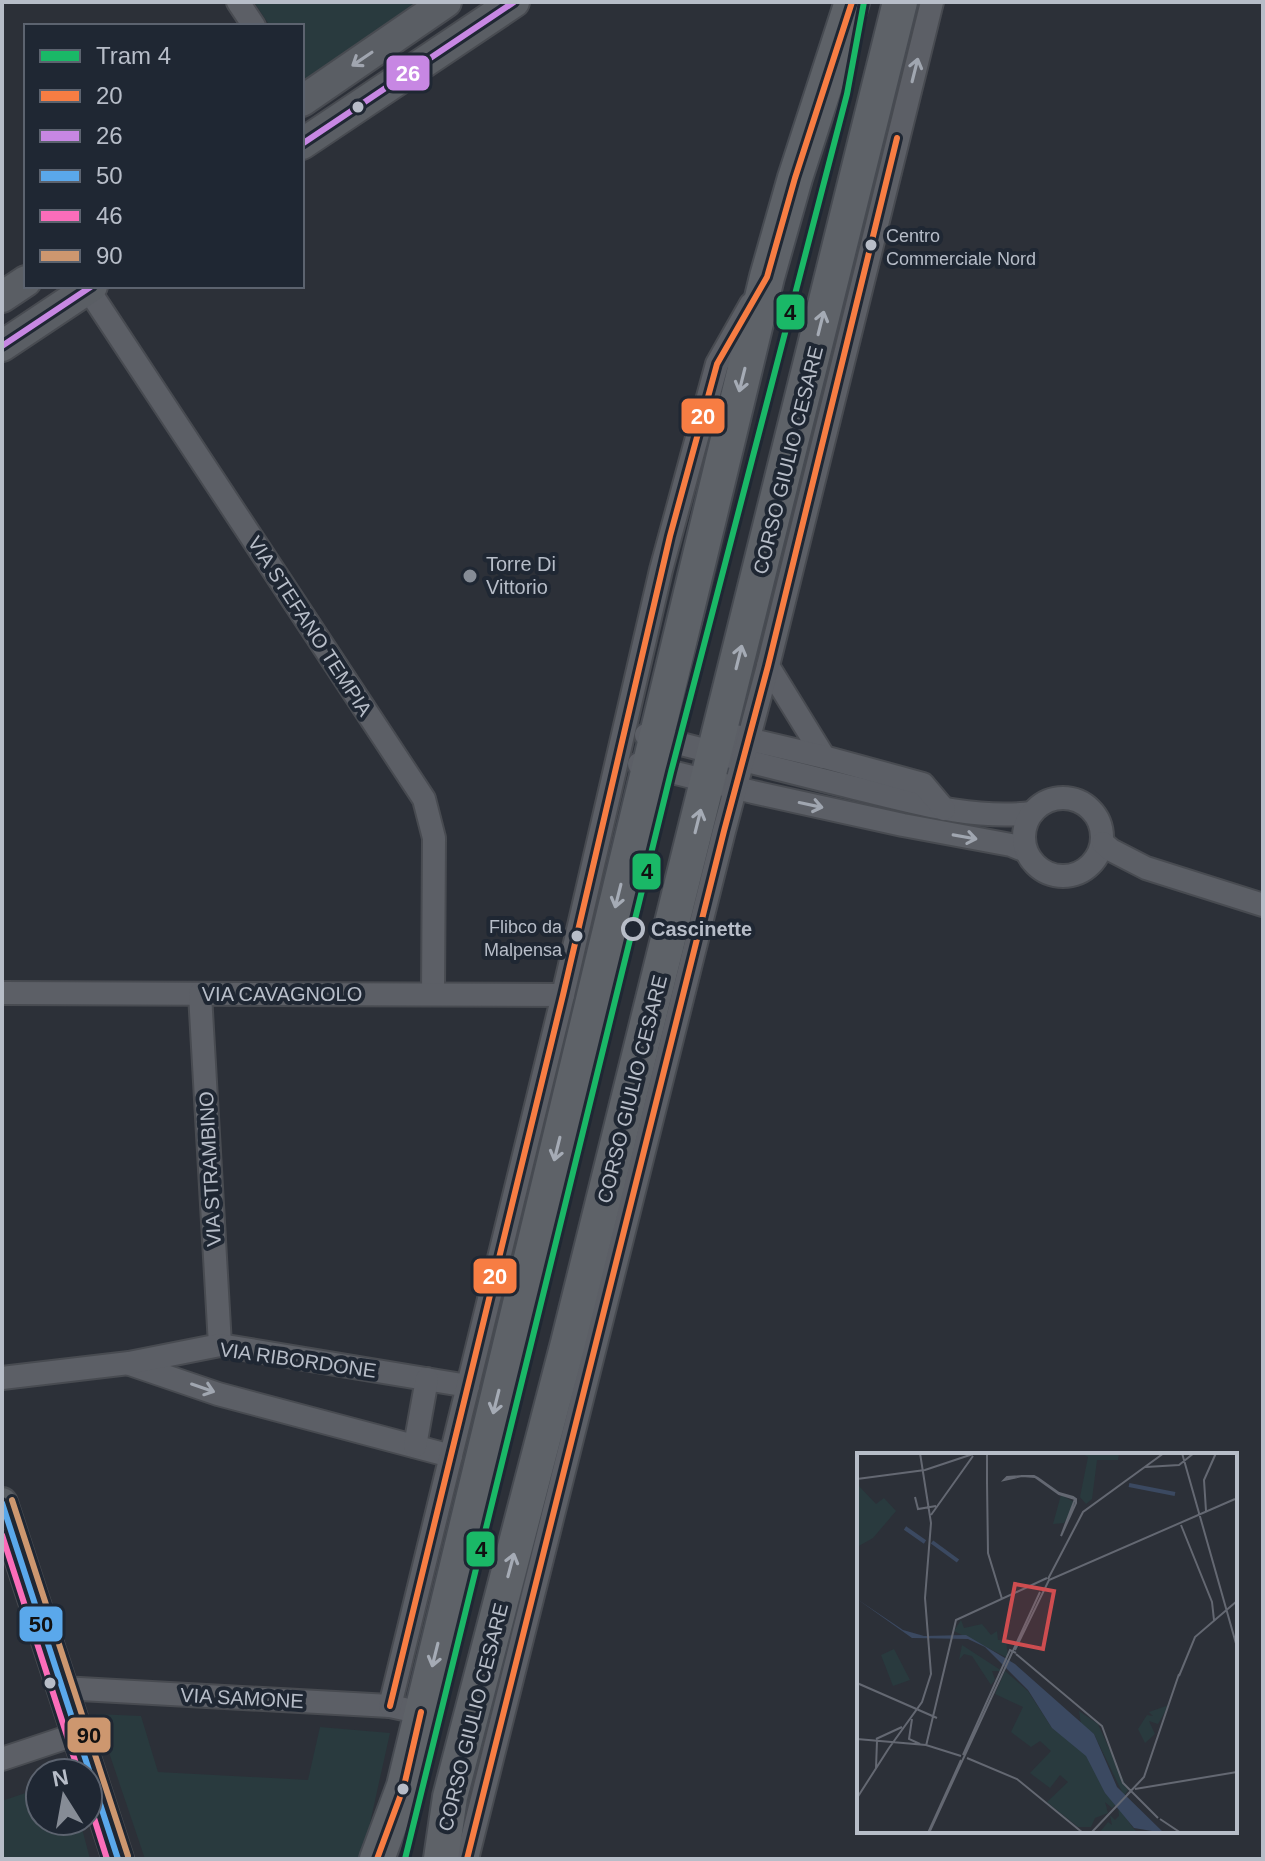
<svg xmlns="http://www.w3.org/2000/svg" width="1265" height="1861" viewBox="0 0 1265 1861" font-family="Arial,sans-serif">
	<rect width="100%" height="100%" fill="#2c3038"/>
	<g fill="#293a3e">
		<polygon points="254,2 426,2 307,82 302,74 302,26 270,26"/>
		<polygon points="96,1714 141,1716 158,1772 308,1780 320,1727 390,1733 362,1859 145,1859"/>
		<polygon points="40,1788 40,1821 80,1821 90,1859 2,1859 2,1801"/>
	</g>
	<g fill="none" stroke-linecap="round" stroke-linejoin="round">
		<g stroke="#484b51" stroke-width="26">
			<g id="street">
				<polyline points="238,2 254,26"/>
				<polyline points="88,289 424,799 434,838 433,994"/>
				<polyline points="768,666 824,757"/>
				<path d="M646,735C716,753 785,771 855,788C913,802 972,820 1032,813"/>
				<polyline points="735,736 824,757 923,784 944,809"/>
				<polyline points="639,764 753,792 903,825 1011,845 1026,851"/>
				<circle cx="1063" cy="837" r="39"/>
				<polyline points="1103,843 1111,850 1146,868 1263,905"/>
				<polyline points="2,993 563,995"/>
				<polyline points="200,994 220,1345"/>
				<polyline points="130,1364 218,1394 451,1456"/>
				<polyline points="2,1378 129,1363 220,1345 468,1386"/>
				<polyline points="415,1446 427,1379"/>
				<polyline points="62,1688 390,1706 404,1709"/>
				<polyline points="390,1706 563,995 661,570 717,364 751,304"/>
				<polyline points="2,1759 77,1734"/>
				<polyline points="467,1859 724,831 768,666 932,2"/>
			</g>
		</g>
		<g stroke="#484b51" stroke-width="34">
			<g id="secondary">
				<polyline points="302,101 446,2"/>
				<polyline points="302,144 514,2"/>
				<polyline points="2,297 26,281"/>
				<polyline points="2,346 92,286"/>
				<polyline points="2,1503 118,1859"/>
			</g>
		</g>
		<g stroke="#474b52" stroke-width="38">
			<g id="primary">
				<polyline points="377,1859 404,1786 767,277 795,178 852,2"/>
				<polyline points="441,1859 450,1797 568,1343 900,2"/>
			</g>
		</g>
		<use href="#street" stroke="#5c5f66" stroke-width="22"/>
		<use href="#secondary" stroke="#5a5e64" stroke-width="30"/>
		<use href="#primary" stroke="#5e6268" stroke-width="34"/>
		<g stroke="#1f2733" stroke-width="12">
			<g id="bus-1">
				<polyline points="390,1706 563,995 670,536 717,364 767,277 795,178 852,2"/>
				<polyline points="377,1859 404,1786 421,1712"/>
				<polyline points="467,1859 724,831 768,666 897,138"/>
			</g>
		</g>
		<g stroke="#1f2733" stroke-width="12">
			<g id="bus-2">
				<polyline points="302,144 514,2"/>
				<polyline points="2,346 92,286"/>
			</g>
		</g>
		<g stroke="#1f2733" stroke-width="12">
			<polyline id="bus-3" points="2,1503 118,1859"/>
		</g>
		<g stroke="#1f2733" stroke-width="12">
			<g id="bus-4">
				<polyline points="2,1535 79,1773"/>
				<polyline points="88,1799 107,1859"/>
			</g>
		</g>
		<g stroke="#1f2733" stroke-width="12">
			<polyline id="bus-5" points="12,1500 128,1856"/>
		</g>
		<use href="#bus-1" stroke="#f77d43" stroke-width="6"/>
		<use href="#bus-2" stroke="#c787e3" stroke-width="6"/>
		<use href="#bus-3" stroke="#5aa8eb" stroke-width="6"/>
		<use href="#bus-4" stroke="#fb6dba" stroke-width="6"/>
		<use href="#bus-5" stroke="#cd976f" stroke-width="6"/>
		<g stroke="#1f2733" stroke-width="12">
			<polyline id="tram-1" points="405,1859 671,772 847,94 864,2"/>
		</g>
		<use href="#tram-1" stroke="#1ab867" stroke-width="6"/>
	</g>
	<defs><path id="oneway-shaft" d="M-6 0H5M1.5-3L5.5 0L1.5 3" fill="none" stroke-width="1.6" stroke-linecap="round" stroke-linejoin="round" transform="scale(2)"/></defs>
	<use stroke="#a0a5af" href="#oneway-shaft" transform="translate(362 59) rotate(146)"/>
	<g stroke="#a0a6b0">
		<use href="#oneway-shaft" transform="translate(915 70) rotate(-76)"/>
		<use href="#oneway-shaft" transform="translate(811 805) rotate(12)"/>
		<use href="#oneway-shaft" transform="translate(965 837) rotate(10)"/>
		<use href="#oneway-shaft" transform="translate(203 1388) rotate(19)"/>
	</g>
	<g stroke="#a5abb5">
		<use href="#oneway-shaft" transform="translate(821 323) rotate(-76)"/>
		<use href="#oneway-shaft" transform="translate(742 380) rotate(104)"/>
		<use href="#oneway-shaft" transform="translate(739 657) rotate(-76)"/>
		<use href="#oneway-shaft" transform="translate(698 821) rotate(-76)"/>
		<use href="#oneway-shaft" transform="translate(618 896) rotate(104)"/>
		<use href="#oneway-shaft" transform="translate(557 1149) rotate(104)"/>
		<use href="#oneway-shaft" transform="translate(496 1402) rotate(104)"/>
		<use href="#oneway-shaft" transform="translate(511 1565) rotate(-75)"/>
		<use href="#oneway-shaft" transform="translate(435 1655) rotate(104)"/>
	</g>
	<g fill="#b7bdc8" stroke="#1f2733" stroke-width="3">
		<circle cx="358" cy="107" r="7"/>
		<circle cx="871" cy="245" r="7"/>
		<circle cx="577" cy="936" r="7"/>
		<circle cx="50" cy="1683" r="7"/>
		<circle cx="403" cy="1789" r="7"/>
	</g>
	<circle fill="#868c96" stroke="#1f2733" stroke-width="3" cx="470" cy="576" r="8"/>
	<circle fill="#1f2733" stroke="#b7bdc8" stroke-width="4" cx="633" cy="929" r="10"/>
	<g text-anchor="middle" stroke-width="8" stroke-linejoin="round" paint-order="stroke">
		<g font-size="18" fill="#b7bdc8" stroke="#1f2733" text-anchor="start">
			<text x="886" y="242">Centro<tspan x="886" dy="23">Commerciale Nord</tspan></text>
			<text x="562" y="933" text-anchor="end">Flibco da<tspan x="562" dy="23">Malpensa</tspan></text>
		</g>
		<g font-size="20" fill="#b7bdc8" stroke="#1f2733">
			<text transform="translate(788 460) rotate(-76)" y="7">CORSO GIULIO CESARE</text>
			<text transform="translate(310 626) rotate(57)" y="7">VIA STEFANO TEMPIA</text>
			<text x="282" y="1001">VIA CAVAGNOLO</text>
			<text transform="translate(632 1089) rotate(-76)" y="7">CORSO GIULIO CESARE</text>
			<text transform="translate(210 1169) rotate(-93)" y="7">VIA STRAMBINO</text>
			<text transform="translate(298 1360) rotate(8)" y="7">VIA RIBORDONE</text>
			<text transform="translate(242 1698) rotate(3)" y="7">VIA SAMONE</text>
			<text transform="translate(473 1717) rotate(-76)" y="7">CORSO GIULIO CESARE</text>
		</g>
		<g font-size="20" fill="#b7bdc8" stroke="#1f2733" text-anchor="start">
			<text x="486" y="571">Torre Di<tspan x="486" dy="23">Vittorio</tspan></text>
		</g>
		<g font-size="20" font-weight="bold" fill="#b7bdc8" stroke="#1f2733" text-anchor="start">
			<text x="651" y="936">Cascinette</text>
		</g>
	</g>
	<g transform="translate(857 1453)">
		<rect width="380" height="380" fill="#2c3038"/>
		<path d="M224,0H262L261,7H240L235,46L229,51L223,44L231,4ZM1,32L19,51L27,45L39,58L16,85L0,94ZM204,42L219,50L207,70L196,71ZM104,167L107,175L125,171L134,182L140,178L141,187L149,186L151,205L97,178ZM105,192L145,218H135L138,227L134,232L115,203L107,201L102,207ZM37,196L53,227L36,233L24,202ZM148,218L171,238L195,275L235,303L248,340L259,351L255,355L248,349L251,360L238,365L234,374H221L190,349L211,329L203,322L193,335L173,320L194,298L183,288L174,294L154,279L166,254L138,241ZM312,252L301,271L292,268L298,281L288,290L281,276L290,262L296,263L292,259ZM222,258L241,271L271,337L267,343L237,281L224,271ZM261,353L276,375L281,380L243,379L251,369L255,372L253,362L258,367L262,363Z" fill="#293a3e"/>
		<path d="M0,146L46,177L67,183L109,182L158,211L237,281L260,334L307,380L277,375L248,340L229,303L195,275L171,237L128,194L111,186L55,185Z" fill="#3b4961"/>
		<path fill="none" stroke="#3b4961" stroke-width="4" d="M272,32L318,41M48,75L68,89M75,89L101,108"/>
		<path fill="none" stroke="#646872" stroke-width="2" d="M130,0V31M325,0L380,194M289,14L322,12L337,0M165,23L147,27L150,24L166,23H177L181,25L202,40L216,44L219,46V50L204,83L218,46L202,41L178,24ZM0,26L68,17L119,0M130,29L131,100L145,146M58,44L61,56L79,53M349,58L347,27L359,0M74,62L116,3M324,72L355,149L357,167M191,126L226,59L307,0M158,197L192,127L378,46M159,201L245,273L266,330L301,365M322,223L338,184L380,148M0,230L80,265M55,266L52,286L63,291M0,286L69,292L104,303M19,286L45,274M69,293L99,167L190,125M32,295L65,249L74,221L68,145L74,70L63,0M106,302L153,197L159,200M110,305L160,326L226,380M19,315L20,288M278,336L380,319M270,342L287,324L322,221M0,345L32,295M303,366L324,380M71,380L104,307M72,380L183,139M234,380L273,339"/>
		<path fill="#ce4d50" fill-opacity="0.15" stroke="#ce4d50" stroke-width="4" d="M158,131L197,138L186,196L147,188Z"/>
		<rect width="380" height="380" fill="none" stroke="#b7bdc8" stroke-width="4"/>
	</g>
	<g stroke="#1f2733" stroke-width="3">
		<rect x="385" y="54" width="46" height="38" rx="8" fill="#c787e3"/>
		<rect x="775" y="293" width="31" height="38" rx="8" fill="#1ab867"/>
		<rect x="680" y="397" width="46" height="38" rx="8" fill="#f77d43"/>
		<rect x="631" y="852" width="31" height="39" rx="8" fill="#1ab867"/>
		<rect x="472" y="1257" width="46" height="38" rx="8" fill="#f77d43"/>
		<rect x="465" y="1530" width="31" height="38" rx="8" fill="#1ab867"/>
		<rect x="18" y="1605" width="46" height="38" rx="8" fill="#5aa8eb"/>
		<rect x="66" y="1716" width="46" height="38" rx="8" fill="#cd976f"/>
	</g>
	<g font-size="22" text-anchor="middle" font-weight="bold" fill="#fff">
		<text x="408" y="81">26</text>
		<text x="703" y="424">20</text>
		<text x="495" y="1284">20</text>
	</g>
	<g font-size="22" text-anchor="middle" font-weight="bold" fill="#111">
		<text x="790" y="320">4</text>
		<text x="647" y="879">4</text>
		<text x="481" y="1557">4</text>
		<text x="41" y="1632">50</text>
		<text x="89" y="1743">90</text>
	</g>
	<rect width="1265" height="1861" fill="none" stroke="#b7bdc8" stroke-width="8"/>
	<rect x="24" y="24" width="280" height="264" fill="#1f2733" stroke="#5c636f" stroke-width="2"/>
	<rect x="40" y="50" width="40" height="12" fill="#1ab867" stroke="#5c636f" stroke-width="2"/>
	<text x="96" y="64" font-size="24" fill="#b7bdc8">Tram 4</text>
	<rect x="40" y="90" width="40" height="12" fill="#f77d43" stroke="#5c636f" stroke-width="2"/>
	<text x="96" y="104" font-size="24" fill="#b7bdc8">20</text>
	<rect x="40" y="130" width="40" height="12" fill="#c787e3" stroke="#5c636f" stroke-width="2"/>
	<text x="96" y="144" font-size="24" fill="#b7bdc8">26</text>
	<rect x="40" y="170" width="40" height="12" fill="#5aa8eb" stroke="#5c636f" stroke-width="2"/>
	<text x="96" y="184" font-size="24" fill="#b7bdc8">50</text>
	<rect x="40" y="210" width="40" height="12" fill="#fb6dba" stroke="#5c636f" stroke-width="2"/>
	<text x="96" y="224" font-size="24" fill="#b7bdc8">46</text>
	<rect x="40" y="250" width="40" height="12" fill="#cd976f" stroke="#5c636f" stroke-width="2"/>
	<text x="96" y="264" font-size="24" fill="#b7bdc8">90</text>
	<g transform="translate(64 1797) rotate(349)"><circle r="38" fill="#1f2733" stroke="#5c636f" stroke-width="2"/>
	<path d="M0-6L14 30L0 20L-14 30Z" fill="#868c96"/>
	<text y="-12" font-size="22" font-weight="bold" text-anchor="middle" fill="#b7bdc8">N</text>
	</g>
</svg>
